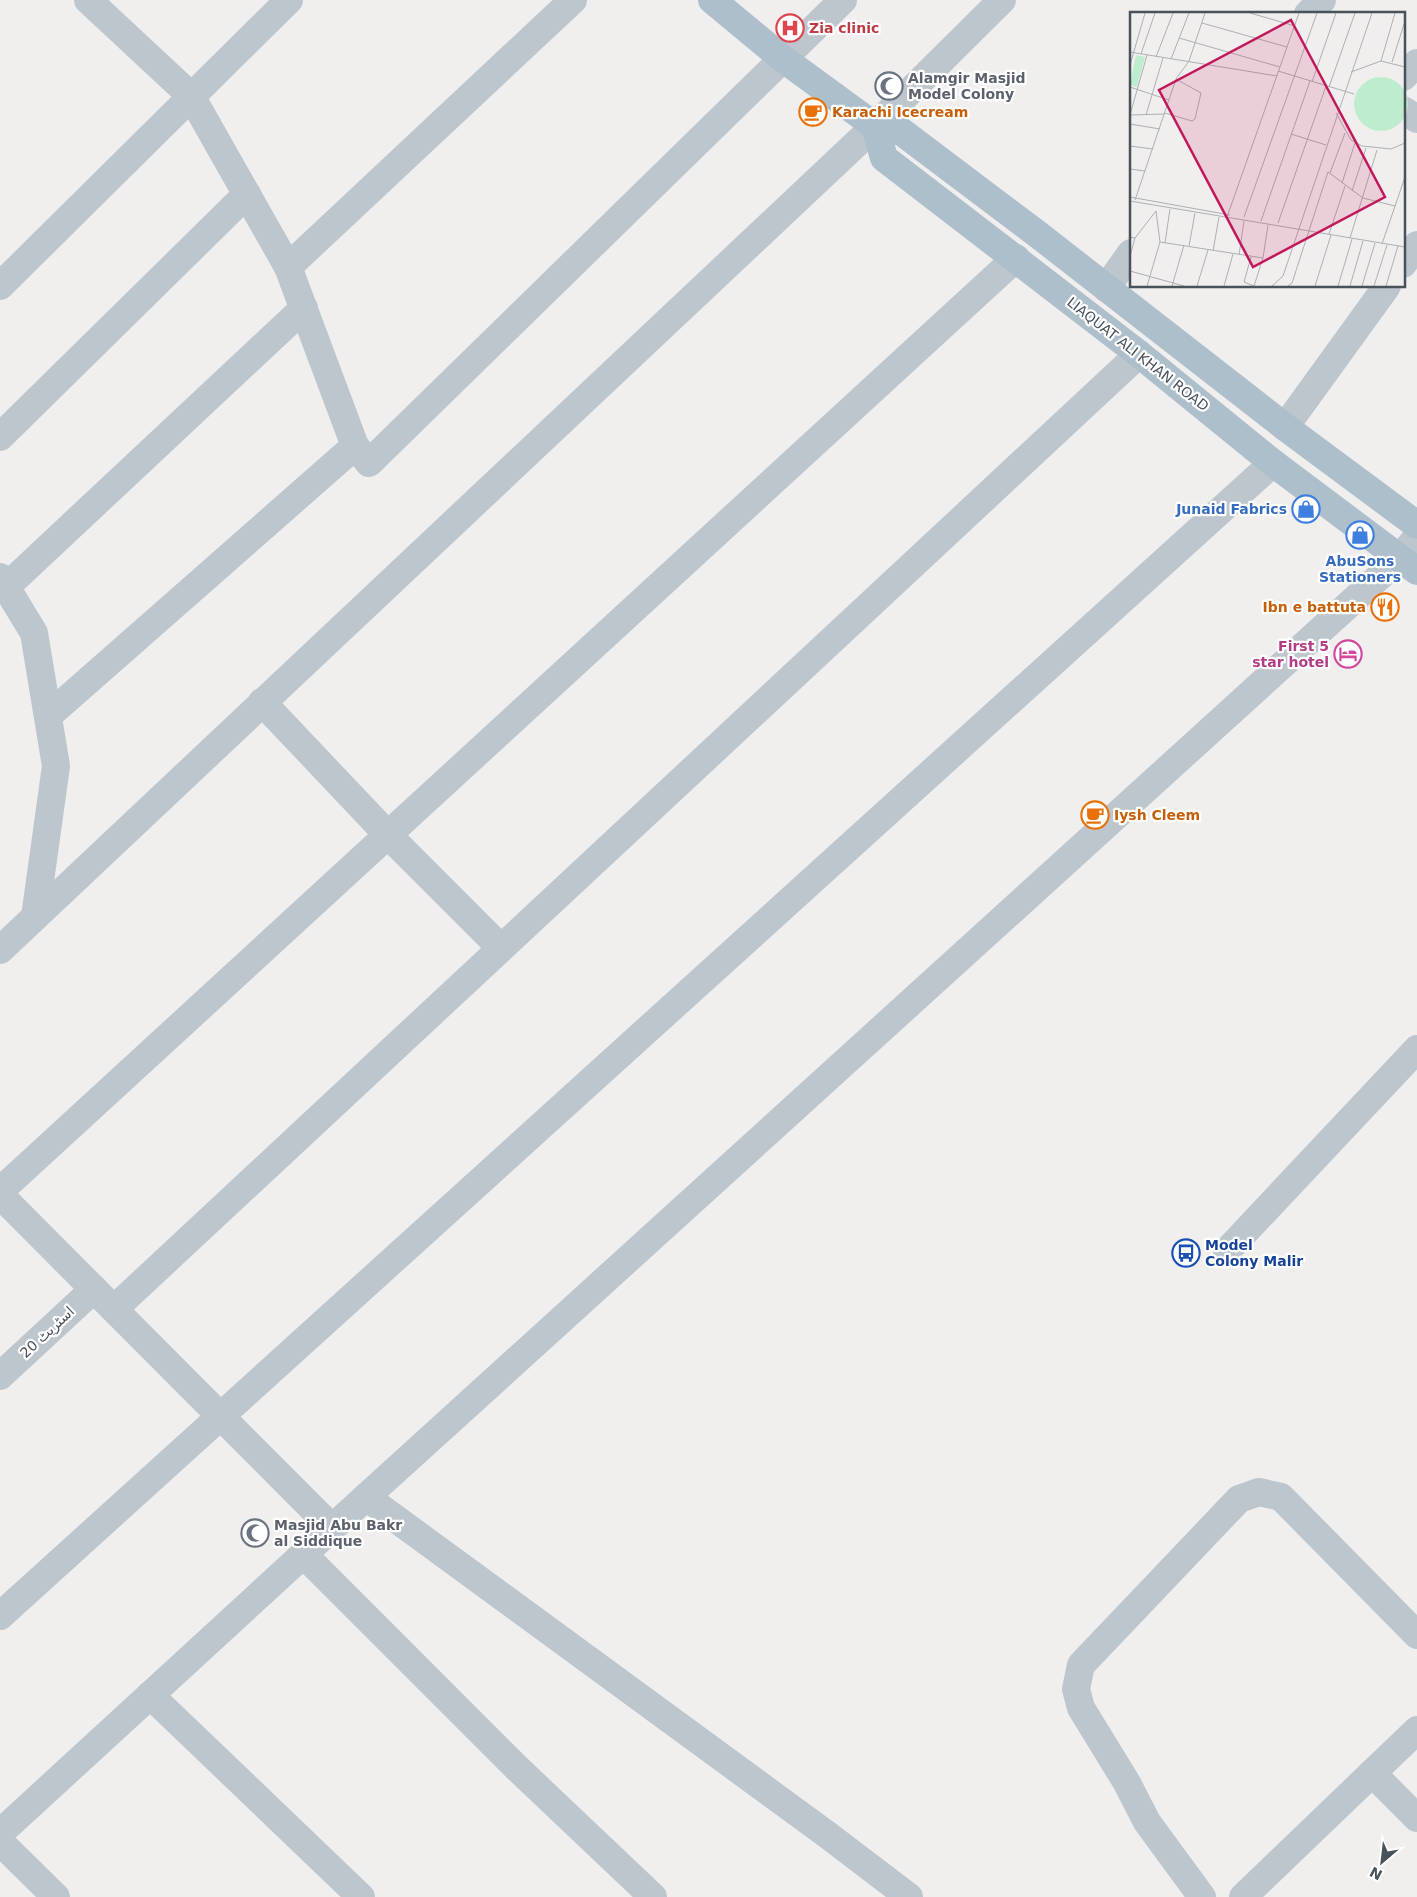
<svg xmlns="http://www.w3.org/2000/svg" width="1417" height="1897" viewBox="0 0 1417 1897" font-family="'DejaVu Sans',Vazirmatn,sans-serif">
	<rect width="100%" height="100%" fill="#f1eeee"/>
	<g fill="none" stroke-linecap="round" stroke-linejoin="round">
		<g stroke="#bdc6cd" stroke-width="28">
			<polyline points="88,0 191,96 288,267 355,446 369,463 843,0"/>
			<polyline points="1308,14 1322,0"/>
			<polyline points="1403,77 1417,63"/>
			<polyline points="1403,110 1417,119"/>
			<polyline points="1403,264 1417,245"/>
			<polyline points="288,267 573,0"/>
			<polyline points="0,286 289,0"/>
			<polyline points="1106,288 1131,253"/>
			<polyline points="1285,427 1387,286"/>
			<polyline points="0,437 247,194"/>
			<polyline points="0,577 34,633 56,766 35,917"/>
			<polyline points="6,587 304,308"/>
			<polyline points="262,702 388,835 501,948"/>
			<polyline points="48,716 355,446"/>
			<polyline points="0,950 875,126 1002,0"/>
			<polyline points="0,1191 1016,258"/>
			<polyline points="0,1195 332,1528"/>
			<polyline points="1227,1251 1417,1049"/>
			<polyline points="114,1309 1139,354"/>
			<polyline points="0,1376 94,1289"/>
			<polyline points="366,1497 829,1836 909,1897"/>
			<polyline points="304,1555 517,1768 653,1897"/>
			<polyline points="0,1616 1273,463"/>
			<polyline points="150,1695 361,1897"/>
			<polyline points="1372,1773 1417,1818"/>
			<polyline points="0,1833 366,1497 1400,558 1417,537"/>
			<polyline points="0,1842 56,1897"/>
			<polyline points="1202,1897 1147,1822 1127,1783 1081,1708 1076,1689 1081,1665 1239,1499 1259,1492 1281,1497 1417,1635"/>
			<polyline points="1243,1897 1417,1730"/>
		</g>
		<g stroke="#aebfcc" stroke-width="28">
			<polyline points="712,0 782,58 875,126 902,132 1036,233 1285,427 1417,525"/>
			<polyline points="875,126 884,158 1139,354 1273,463 1417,571"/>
		</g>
	</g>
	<defs>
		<g id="hospital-ring" transform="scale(1.4375)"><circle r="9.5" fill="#fff" stroke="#e0444e" stroke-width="1.5"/><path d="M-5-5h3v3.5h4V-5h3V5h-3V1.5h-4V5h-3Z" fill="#e0444e"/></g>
		<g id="mosque-ring" transform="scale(1.4375)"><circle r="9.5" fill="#fff" stroke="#6b7280" stroke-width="1.5"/><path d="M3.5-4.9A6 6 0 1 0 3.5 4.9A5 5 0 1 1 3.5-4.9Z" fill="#6b7280"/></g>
		<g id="cafe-ring" transform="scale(1.4375)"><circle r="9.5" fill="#fff" stroke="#e8710a" stroke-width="1.5"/><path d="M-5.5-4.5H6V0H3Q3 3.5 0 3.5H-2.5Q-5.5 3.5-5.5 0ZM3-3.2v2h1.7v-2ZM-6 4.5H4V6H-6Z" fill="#e8710a"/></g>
		<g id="shop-ring" transform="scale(1.4375)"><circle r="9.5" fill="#fff" stroke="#3f7fe0" stroke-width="1.5"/><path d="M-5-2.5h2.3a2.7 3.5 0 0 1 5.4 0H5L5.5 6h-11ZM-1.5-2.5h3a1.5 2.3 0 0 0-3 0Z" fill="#3f7fe0"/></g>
		<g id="restaurant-ring" transform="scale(1.4375)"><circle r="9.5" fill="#fff" stroke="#e8710a" stroke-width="1.5"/><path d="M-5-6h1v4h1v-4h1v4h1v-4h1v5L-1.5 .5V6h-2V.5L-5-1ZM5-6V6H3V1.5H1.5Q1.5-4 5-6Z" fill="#e8710a"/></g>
		<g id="hotel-ring" transform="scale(1.4375)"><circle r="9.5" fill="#fff" stroke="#d1479c" stroke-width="1.5"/><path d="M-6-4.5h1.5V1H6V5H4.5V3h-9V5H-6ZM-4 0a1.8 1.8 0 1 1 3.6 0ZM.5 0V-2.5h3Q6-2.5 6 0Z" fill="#d1479c"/></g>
		<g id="bus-ring" transform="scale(1.4375)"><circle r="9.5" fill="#fff" stroke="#1a4fb4" stroke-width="1.5"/><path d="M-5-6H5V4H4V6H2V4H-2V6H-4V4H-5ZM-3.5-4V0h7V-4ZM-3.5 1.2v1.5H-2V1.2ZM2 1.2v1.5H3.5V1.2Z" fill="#1a4fb4"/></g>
	</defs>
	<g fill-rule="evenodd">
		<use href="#hospital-ring" x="790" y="28"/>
		<use href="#mosque-ring" x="889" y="86"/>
		<use href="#cafe-ring" x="813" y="112"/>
		<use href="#shop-ring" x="1306" y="509"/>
		<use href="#shop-ring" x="1360" y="535"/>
		<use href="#restaurant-ring" x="1385" y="607"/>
		<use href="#hotel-ring" x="1348" y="654"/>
		<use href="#cafe-ring" x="1095" y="815"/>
		<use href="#bus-ring" x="1186" y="1253"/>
		<use href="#mosque-ring" x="255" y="1533"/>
	</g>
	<g text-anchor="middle" stroke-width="4.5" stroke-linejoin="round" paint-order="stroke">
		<g font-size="14" font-weight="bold" fill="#be3a42" stroke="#fff" text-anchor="start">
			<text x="809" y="33">Zia clinic</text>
		</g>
		<g font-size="14" font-weight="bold" fill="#5b616d" stroke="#fff" text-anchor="start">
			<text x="908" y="83">Alamgir Masjid<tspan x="908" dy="16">Model Colony</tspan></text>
			<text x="274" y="1530">Masjid Abu Bakr<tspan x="274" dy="16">al Siddique</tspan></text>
		</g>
		<g font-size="14" font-weight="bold" fill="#c56008" stroke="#fff" text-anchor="start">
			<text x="832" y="117">Karachi Icecream</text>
			<text x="1366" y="612" text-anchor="end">Ibn e battuta</text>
			<text x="1114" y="820">Iysh Cleem</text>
		</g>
		<g font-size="14" fill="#47525b" stroke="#fff">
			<text transform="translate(1138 354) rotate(38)" y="5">LIAQUAT ALI KHAN ROAD</text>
			<text transform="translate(47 1332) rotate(-43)" y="5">اسٹریٹ 20</text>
		</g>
		<g font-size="14" font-weight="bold" fill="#366cbe" stroke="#fff" text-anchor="end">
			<text x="1287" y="514">Junaid Fabrics</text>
			<text x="1360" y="566" text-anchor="middle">AbuSons<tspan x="1360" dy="16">Stationers</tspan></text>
		</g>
		<g font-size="14" font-weight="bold" fill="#b23c85" stroke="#fff" text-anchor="end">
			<text x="1329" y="651">First 5<tspan x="1329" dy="16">star hotel</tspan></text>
		</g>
		<g font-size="14" font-weight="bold" fill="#164399" stroke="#fff" text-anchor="start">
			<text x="1205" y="1250">Model<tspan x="1205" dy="16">Colony Malir</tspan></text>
		</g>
	</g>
	<g transform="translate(1130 12)">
		<rect width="275" height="275" fill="#f1eeee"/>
		<path d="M6,43L15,45L7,75L0,73ZM224 92a27 27 0 1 1 54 0a27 27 0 1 1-54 0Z" fill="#bdedce"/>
		<path fill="none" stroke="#adb0b3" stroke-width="1" d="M120,1L165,14M72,11L157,35M49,26L150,55M0,40L147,64M11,42L25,1M26,45L43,1M41,47L59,1M251,49L265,1M262,50L275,9M0,53L15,1M148,59L224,82M221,60L251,49L275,55M182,70L206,1M0,75L39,88M199,75L225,1M35,101L62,109L65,107L71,81L46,67M206,101L221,128L232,134L261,137L275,131M0,103L17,43M0,103L35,102M16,103L33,46M0,112L30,117M161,122L196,133M0,134L23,137M0,157L15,159M200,161L215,121M212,171L225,131M222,179L236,136M0,185L100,203M5,188L46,67L59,49L75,1M0,189L275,235M97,205L169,1M114,205L187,1M131,209L180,69M148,211L196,74M199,222L215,174M0,225L5,226L26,199L30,230L133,246M220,226L247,138M35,231L40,197M252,232L275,165M59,234L65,201M83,239L89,205M109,243L114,209M0,244L5,226M121,245L114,270L124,274M0,259L54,274M17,274L30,230M42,274L54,233M67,274L78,238M94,274L103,242M124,274L133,246L138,213M142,274L153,264L242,1M158,274L162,271L198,160L233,186L265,194M185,274L201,223M208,274L222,227M220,274L233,229M232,274L245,231M244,274L257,233M256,274L268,234"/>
		<path fill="#c2185b" fill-opacity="0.15" stroke="#c2185b" stroke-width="2.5" d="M161,8L255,185L123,255L29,78Z"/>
		<rect width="275" height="275" fill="none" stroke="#47525b" stroke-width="2.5"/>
	</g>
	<g transform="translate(1382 1862) rotate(208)" stroke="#ffffff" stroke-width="4" paint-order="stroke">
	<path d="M0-4L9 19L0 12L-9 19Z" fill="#47525b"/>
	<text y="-8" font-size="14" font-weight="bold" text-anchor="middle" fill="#47525b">N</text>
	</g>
</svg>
